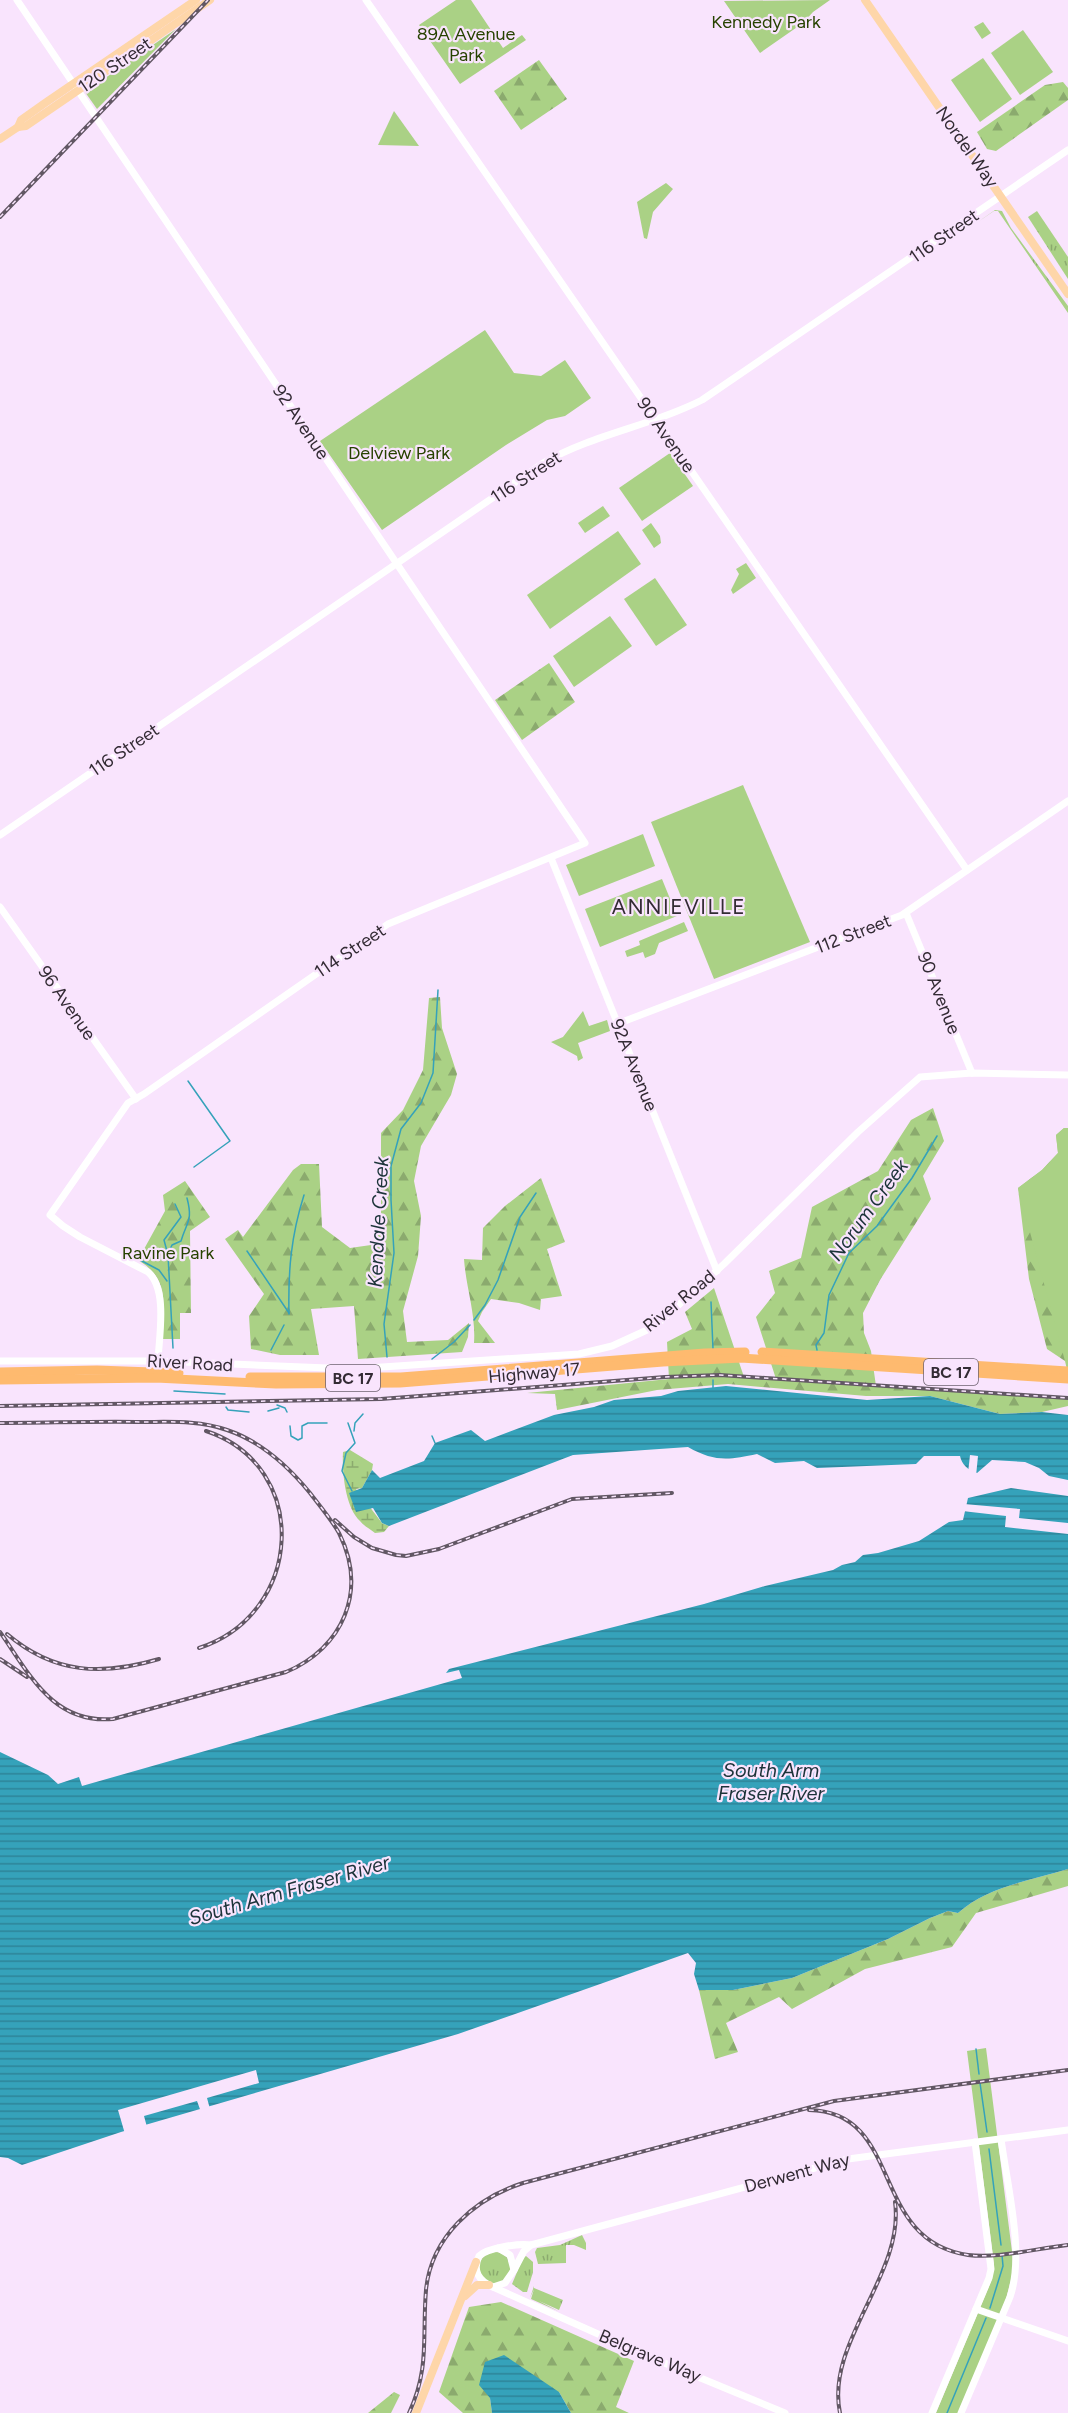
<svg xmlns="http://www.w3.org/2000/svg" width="1068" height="2413" viewBox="0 0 1068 2413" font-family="Figtree,sans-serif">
	<defs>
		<pattern id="grass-tufts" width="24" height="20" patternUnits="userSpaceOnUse" patternTransform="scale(1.5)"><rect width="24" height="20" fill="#aad185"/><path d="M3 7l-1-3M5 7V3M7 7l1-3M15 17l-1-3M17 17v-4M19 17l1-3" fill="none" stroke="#8baa6e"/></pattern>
		<pattern id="forest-firs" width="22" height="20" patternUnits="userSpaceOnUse" patternTransform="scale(1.5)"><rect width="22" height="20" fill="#aad185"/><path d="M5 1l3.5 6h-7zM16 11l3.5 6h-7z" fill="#8baa6e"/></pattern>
		<pattern id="wetland-marsh" width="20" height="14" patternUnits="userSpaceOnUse" patternTransform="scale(1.5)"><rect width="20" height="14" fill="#aad185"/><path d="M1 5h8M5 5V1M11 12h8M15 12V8" fill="none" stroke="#8baa6e"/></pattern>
		<pattern id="water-rules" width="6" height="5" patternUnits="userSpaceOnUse" patternTransform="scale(1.5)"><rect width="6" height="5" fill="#35a2ba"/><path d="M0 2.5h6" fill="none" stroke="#2d8498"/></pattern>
	</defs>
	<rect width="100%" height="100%" fill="#f9e4fd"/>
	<g fill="url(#grass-tufts)">
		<polygon points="995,210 1002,211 1011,228 1068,306 1068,313 998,211 994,211 975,224"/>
		<polygon points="1037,211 1068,257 1068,279 1028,217"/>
		<polygon points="582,2235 586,2243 586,2250 574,2245 566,2245 566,2263 538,2264 535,2252 537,2248 560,2245"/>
		<circle cx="495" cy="2268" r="16"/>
		<polygon points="526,2256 533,2262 533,2272 527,2292 523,2292 512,2284 523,2258"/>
		<polygon points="534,2286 534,2288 563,2300 559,2310 539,2301 558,2311 531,2299 534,2289 530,2298"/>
	</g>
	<g fill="url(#forest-firs)">
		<polygon points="539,60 567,99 521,130 494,91"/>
		<polygon points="1063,82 1068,88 1068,100 996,151 987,149 977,132 1045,85"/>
		<polygon points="549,663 575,702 522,740 495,700"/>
		<polygon points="440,997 442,1028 457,1074 451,1095 421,1146 414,1181 421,1216 418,1256 403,1311 407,1342 448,1340 469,1323 468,1337 462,1352 358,1359 354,1306 311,1309 319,1355 280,1355 251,1349 249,1316 264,1294 225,1239 238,1230 243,1237 293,1170 301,1164 319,1164 322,1227 350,1248 371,1245 381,1227 381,1133 403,1110 423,1070 429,998"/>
		<polygon points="933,1108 944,1141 923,1176 931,1199 880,1280 863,1313 864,1333 871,1351 876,1386 1068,1397 1068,1406 1042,1412 1000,1414 930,1396 866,1396 728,1384 657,1390 557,1410 555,1394 527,1393 669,1379 667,1342 692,1329 685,1312 714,1288 744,1377 776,1379 756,1317 775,1293 769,1271 801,1258 812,1207 878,1171 911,1120"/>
		<polygon points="1064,1128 1068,1128 1068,1374 1065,1361 1047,1349 1029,1279 1018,1188 1042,1170 1058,1153 1056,1135"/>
		<path d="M541,1178L565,1242L547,1249L562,1296L541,1299L540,1310L519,1303L491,1299L482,1312L478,1321L495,1343H474C476,1314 466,1288 464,1259L482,1260L483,1228L505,1206Z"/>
		<path d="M185,1181L210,1217L190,1231L191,1313H180V1339H162C163,1304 171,1280 138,1260L165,1211L163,1195Z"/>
		<path d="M1068,1869V1886L976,1913L952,1947L865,1969L792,2009L779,1997L726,2023L738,2052L715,2059L699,1990H733L792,1978L888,1939L930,1918L948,1911L958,1913C988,1886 1030,1881 1068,1869Z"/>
		<polygon points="501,2302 634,2361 616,2407 629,2413 571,2413 559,2392 490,2398 492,2413 463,2413 439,2392 469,2307"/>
		<polygon points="394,2392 400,2395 391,2413 368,2413"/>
	</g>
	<path fill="url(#wetland-marsh)" d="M350,1450L373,1464L372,1470L362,1488L356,1489L382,1523L389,1526L384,1532L375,1533C370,1529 364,1526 360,1521C345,1507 342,1472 343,1452Z"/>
	<g fill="#aad185">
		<polygon points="456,0 471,0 503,48 522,35 526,40 460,84 419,25"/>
		<polygon points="830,0 813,12 803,23 760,53 724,1"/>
		<polygon points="983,22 991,33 982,39 974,27"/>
		<polygon points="176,29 97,109 85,92"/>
		<polygon points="1023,30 1053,72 1020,95 991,53"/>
		<polygon points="983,58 1012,99 980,122 951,80"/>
		<polygon points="394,111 419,146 378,145"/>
		<polygon points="666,183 673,189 653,212 647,239 644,238 637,202"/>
		<polygon points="485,330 514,373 541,376 565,360 591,398 565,416 547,420 506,445 382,530 320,441"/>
		<polygon points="670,453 693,486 642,521 619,488"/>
		<polygon points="603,506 610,516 585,533 578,523"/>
		<polygon points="651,523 660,536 661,543 654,548 642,530"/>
		<polygon points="618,531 641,564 550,629 527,595"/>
		<polygon points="746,563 756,578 733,594 731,590 739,574 736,569"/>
		<polygon points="655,578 687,625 656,646 624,599"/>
		<polygon points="610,616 632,646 574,687 553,656"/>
		<polygon points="743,785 810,942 714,979 651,822"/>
		<polygon points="643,834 655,866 579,896 566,865"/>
		<polygon points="662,879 677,916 600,947 585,909"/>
		<polygon points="684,922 688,931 659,943 655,954 645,958 643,952 627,957 625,951 640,945 639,941"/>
		<polygon points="583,1011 589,1026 607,1020 610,1031 578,1043 583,1058 578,1061 577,1056 551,1042 563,1037"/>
		<polygon points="1064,1128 1068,1128 1068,1361 1065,1361 1018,1188 1042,1170 1058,1153 1056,1135"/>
		<polygon points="986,2048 1014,2267 1006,2299 959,2413 936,2413 992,2279 994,2264 967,2051"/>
	</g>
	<g fill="url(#water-rules)">
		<path d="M726,1386L867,1400L930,1396L1000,1414L1042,1412L1068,1415V1480L1049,1476L1039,1468L1025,1462L992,1460L977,1473C968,1470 962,1465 960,1456H924L916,1464L817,1468L804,1461L775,1463L757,1454C729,1460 714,1462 688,1447L573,1455L389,1526L382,1523L373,1508L356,1512L349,1493L362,1488L372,1470L380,1478L424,1461L435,1443L471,1430L485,1441L554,1415L594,1407L614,1400L661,1396L678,1391Z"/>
		<path d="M1011,1488L1068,1496V1869C1030,1881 988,1886 958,1913L948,1911L930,1918L888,1939L792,1978L733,1990H699L694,1974L696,1963L688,1953L458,2034L121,2132L22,2165L8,2158L0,2157V1752L48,1775L58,1784L79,1777L82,1786L462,1678L459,1670L446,1673L449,1669L704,1604L765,1586L833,1570L842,1565L855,1562L863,1555L878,1553L919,1541L949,1522L963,1520L968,1498Z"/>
		<polygon points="504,2355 559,2392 571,2413 492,2413 490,2398 479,2385 485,2362"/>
	</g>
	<g fill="#f9e4fd">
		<polygon points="970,1455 978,1456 976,1476 968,1473"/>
		<polygon points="964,1504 1020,1509 1019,1518 1068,1523 1068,1534 1005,1527 1006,1516 962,1511"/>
		<polygon points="256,2070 259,2083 207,2098 210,2109 201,2112 197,2101 144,2116 147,2127 125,2134 118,2110"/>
	</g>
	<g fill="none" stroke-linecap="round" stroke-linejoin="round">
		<g stroke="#35a2ba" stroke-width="1.5">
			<polyline points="188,1081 230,1141 194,1167"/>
			<polyline points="247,1251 289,1313"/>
			<path d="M168,1254L172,1245L181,1241C187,1221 193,1221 187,1198"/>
			<polyline points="140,1260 159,1270 167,1281"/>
			<polyline points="711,1302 713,1349"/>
			<path d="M289,1314C288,1271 291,1236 304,1195"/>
			<polyline points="474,1320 485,1305 498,1280 520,1217 536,1193"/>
			<polyline points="173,1348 168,1255 164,1240 181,1217 175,1204"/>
			<polyline points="271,1350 284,1325"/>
			<polyline points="817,1350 816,1345 824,1333 829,1295 849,1253 877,1226 912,1178 937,1136"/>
			<polyline points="387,1357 384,1324 394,1253 391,1200 391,1166 401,1129 421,1103 433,1073 438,990"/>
			<polyline points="432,1359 454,1342 470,1325"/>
			<polyline points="713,1388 713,1380"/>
			<polyline points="174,1391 225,1394"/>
			<polyline points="277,1405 285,1408 287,1412"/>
			<polyline points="226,1407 228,1410 249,1412"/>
			<polyline points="268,1411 279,1408"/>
			<polyline points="348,1423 355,1443 346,1453 342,1471 352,1491"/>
			<polyline points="290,1426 291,1436 298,1440 302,1438 302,1426 308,1423 327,1423"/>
			<polyline points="354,1431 355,1423 363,1414"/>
			<polyline points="432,1436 435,1443"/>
			<polyline points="976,2049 979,2074"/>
			<polyline points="980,2083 987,2132"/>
			<polyline points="989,2149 1001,2245"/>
			<polyline points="990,2308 1003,2266 1002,2255"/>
			<polyline points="947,2413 986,2318"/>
		</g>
		<g stroke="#fff" stroke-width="7">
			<path d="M17,0L585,843L388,924L144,1094L128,1103L50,1215L63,1226L80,1237L148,1272C168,1290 159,1336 158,1361"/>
			<polyline points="366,0 967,870"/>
			<path d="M0,835L545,462C594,434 651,426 702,400L1068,150"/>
			<polyline points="551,858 717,1271"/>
			<polyline points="0,907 136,1099"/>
			<polyline points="906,913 972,1073"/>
			<polyline points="617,1024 902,915 1068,801"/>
			<polyline points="0,1361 158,1361 352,1369 579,1354 612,1346 647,1330 662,1320 724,1264 858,1132 920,1077 972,1073 1068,1075"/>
			<path d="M498,2248L510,2255L514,2270L505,2283L493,2287C479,2281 472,2271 479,2256C487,2248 519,2243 531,2245"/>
			<polyline points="514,2270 524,2251 531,2245 848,2159 1068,2130"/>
			<polyline points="493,2287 645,2355 785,2413"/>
			<polyline points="976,2309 1068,2341"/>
			<polyline points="932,2413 989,2278 991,2269 975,2142"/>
			<path d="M961,2413L1010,2297C1025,2254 1007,2185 1001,2139"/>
		</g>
		<g stroke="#fed6a9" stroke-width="8">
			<polyline points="865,0 1068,294"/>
			<polyline points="18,127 21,120 45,103 196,0"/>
			<polyline points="0,139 18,127 26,126 210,0"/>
			<polyline points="465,2296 477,2285 489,2285"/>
			<polyline points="416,2413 476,2262"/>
		</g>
		<g stroke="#feba6f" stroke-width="9">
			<polyline points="762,1352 1068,1371"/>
			<polyline points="0,1372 97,1370 179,1373"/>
			<polyline points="250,1377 401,1377 705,1353 745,1352"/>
			<polyline points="0,1380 156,1378 276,1384 400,1383 663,1362 741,1358 1068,1379"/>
		</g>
		<g stroke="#625764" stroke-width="4">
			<g id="rail">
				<polyline points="0,217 208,0"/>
				<polyline points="0,1406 381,1399 665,1377 720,1375 1068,1398"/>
				<path d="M0,1423C47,1423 94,1421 142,1422C171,1422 199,1420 227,1430C260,1441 288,1466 310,1493C320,1506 331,1519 339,1533C368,1591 343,1648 286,1672L113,1719C53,1724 30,1675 0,1632"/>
				<polyline points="335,1520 354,1537 372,1548 396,1555 406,1556 439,1549 572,1499 672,1493"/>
				<path d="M7,1634C54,1674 102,1676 159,1659"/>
				<path d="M199,1648C304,1614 312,1466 206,1431"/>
				<polyline points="0,1659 27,1677"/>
				<path d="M809,2110C905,2112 868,2240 968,2255C998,2259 1038,2248 1068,2245"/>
				<path d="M409,2413C430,2368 422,2337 426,2290C431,2237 474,2199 523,2183L834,2101L1068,2070"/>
				<path d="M840,2413C825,2342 905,2274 895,2202"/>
			</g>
		</g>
		<use href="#rail" stroke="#f9e4fd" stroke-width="1.5" stroke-dasharray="4.5" stroke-linecap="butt"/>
	</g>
	<g text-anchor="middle" stroke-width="4.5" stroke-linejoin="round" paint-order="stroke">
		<g fill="#f9e4fd" stroke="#6e6270" stroke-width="1.5">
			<rect x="924" y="1359" width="54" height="26" rx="4.5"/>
			<rect x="326" y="1365" width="54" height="26" rx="4.5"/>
		</g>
		<g font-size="16" font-weight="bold" fill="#332b34">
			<text x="951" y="1378">BC 17</text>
			<text x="353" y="1384">BC 17</text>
		</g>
		<g font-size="18" fill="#274200" stroke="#f9e4fd">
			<text x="766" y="28">Kennedy Park</text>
			<text x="466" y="40">89A Avenue<tspan x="466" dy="21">Park</tspan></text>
			<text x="399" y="459">Delview Park</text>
			<text x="168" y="1259">Ravine Park</text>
		</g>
		<g font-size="18" fill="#332b34" stroke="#f9e4fd">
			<text transform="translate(115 65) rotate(-34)" y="6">120 Street</text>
			<text transform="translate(967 147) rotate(55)" y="6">Nordel Way</text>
			<text transform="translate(944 236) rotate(-35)" y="6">116 Street</text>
			<text transform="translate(301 422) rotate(56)" y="6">92 Avenue</text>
			<text transform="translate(666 435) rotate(55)" y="6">90 Avenue</text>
			<text transform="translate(526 477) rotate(-33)" y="6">116 Street</text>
			<text transform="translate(124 750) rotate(-34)" y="6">116 Street</text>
			<text transform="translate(853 934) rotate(-21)" y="6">112 Street</text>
			<text transform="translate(350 951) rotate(-34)" y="6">114 Street</text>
			<text transform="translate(939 993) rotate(68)" y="6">90 Avenue</text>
			<text transform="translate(67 1003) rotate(55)" y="6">96 Avenue</text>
			<text transform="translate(634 1065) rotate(68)" y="6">92A Avenue</text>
			<text transform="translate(679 1301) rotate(-39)" y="6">River Road</text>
			<text transform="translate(190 1363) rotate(3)" y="6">River Road</text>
			<text transform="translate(534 1373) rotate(-5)" y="6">Highway 17</text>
			<text transform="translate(797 2173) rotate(-15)" y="6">Derwent Way</text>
			<text transform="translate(650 2356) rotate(23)" y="6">Belgrave Way</text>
		</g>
		<g font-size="20" font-style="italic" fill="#1c3339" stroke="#f9e4fd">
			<text transform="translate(868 1210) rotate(-54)" y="7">Norum Creek</text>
			<text transform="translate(378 1222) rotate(-87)" y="7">Kendale Creek</text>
			<text x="771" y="1777">South Arm<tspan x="771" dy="23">Fraser River</tspan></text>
			<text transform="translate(289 1890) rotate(-16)" y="7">South Arm Fraser River</text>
		</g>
		<g font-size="21" letter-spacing="1.5" fill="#332b34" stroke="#f9e4fd">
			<text x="679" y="914">ANNIEVILLE</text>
		</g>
	</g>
</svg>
